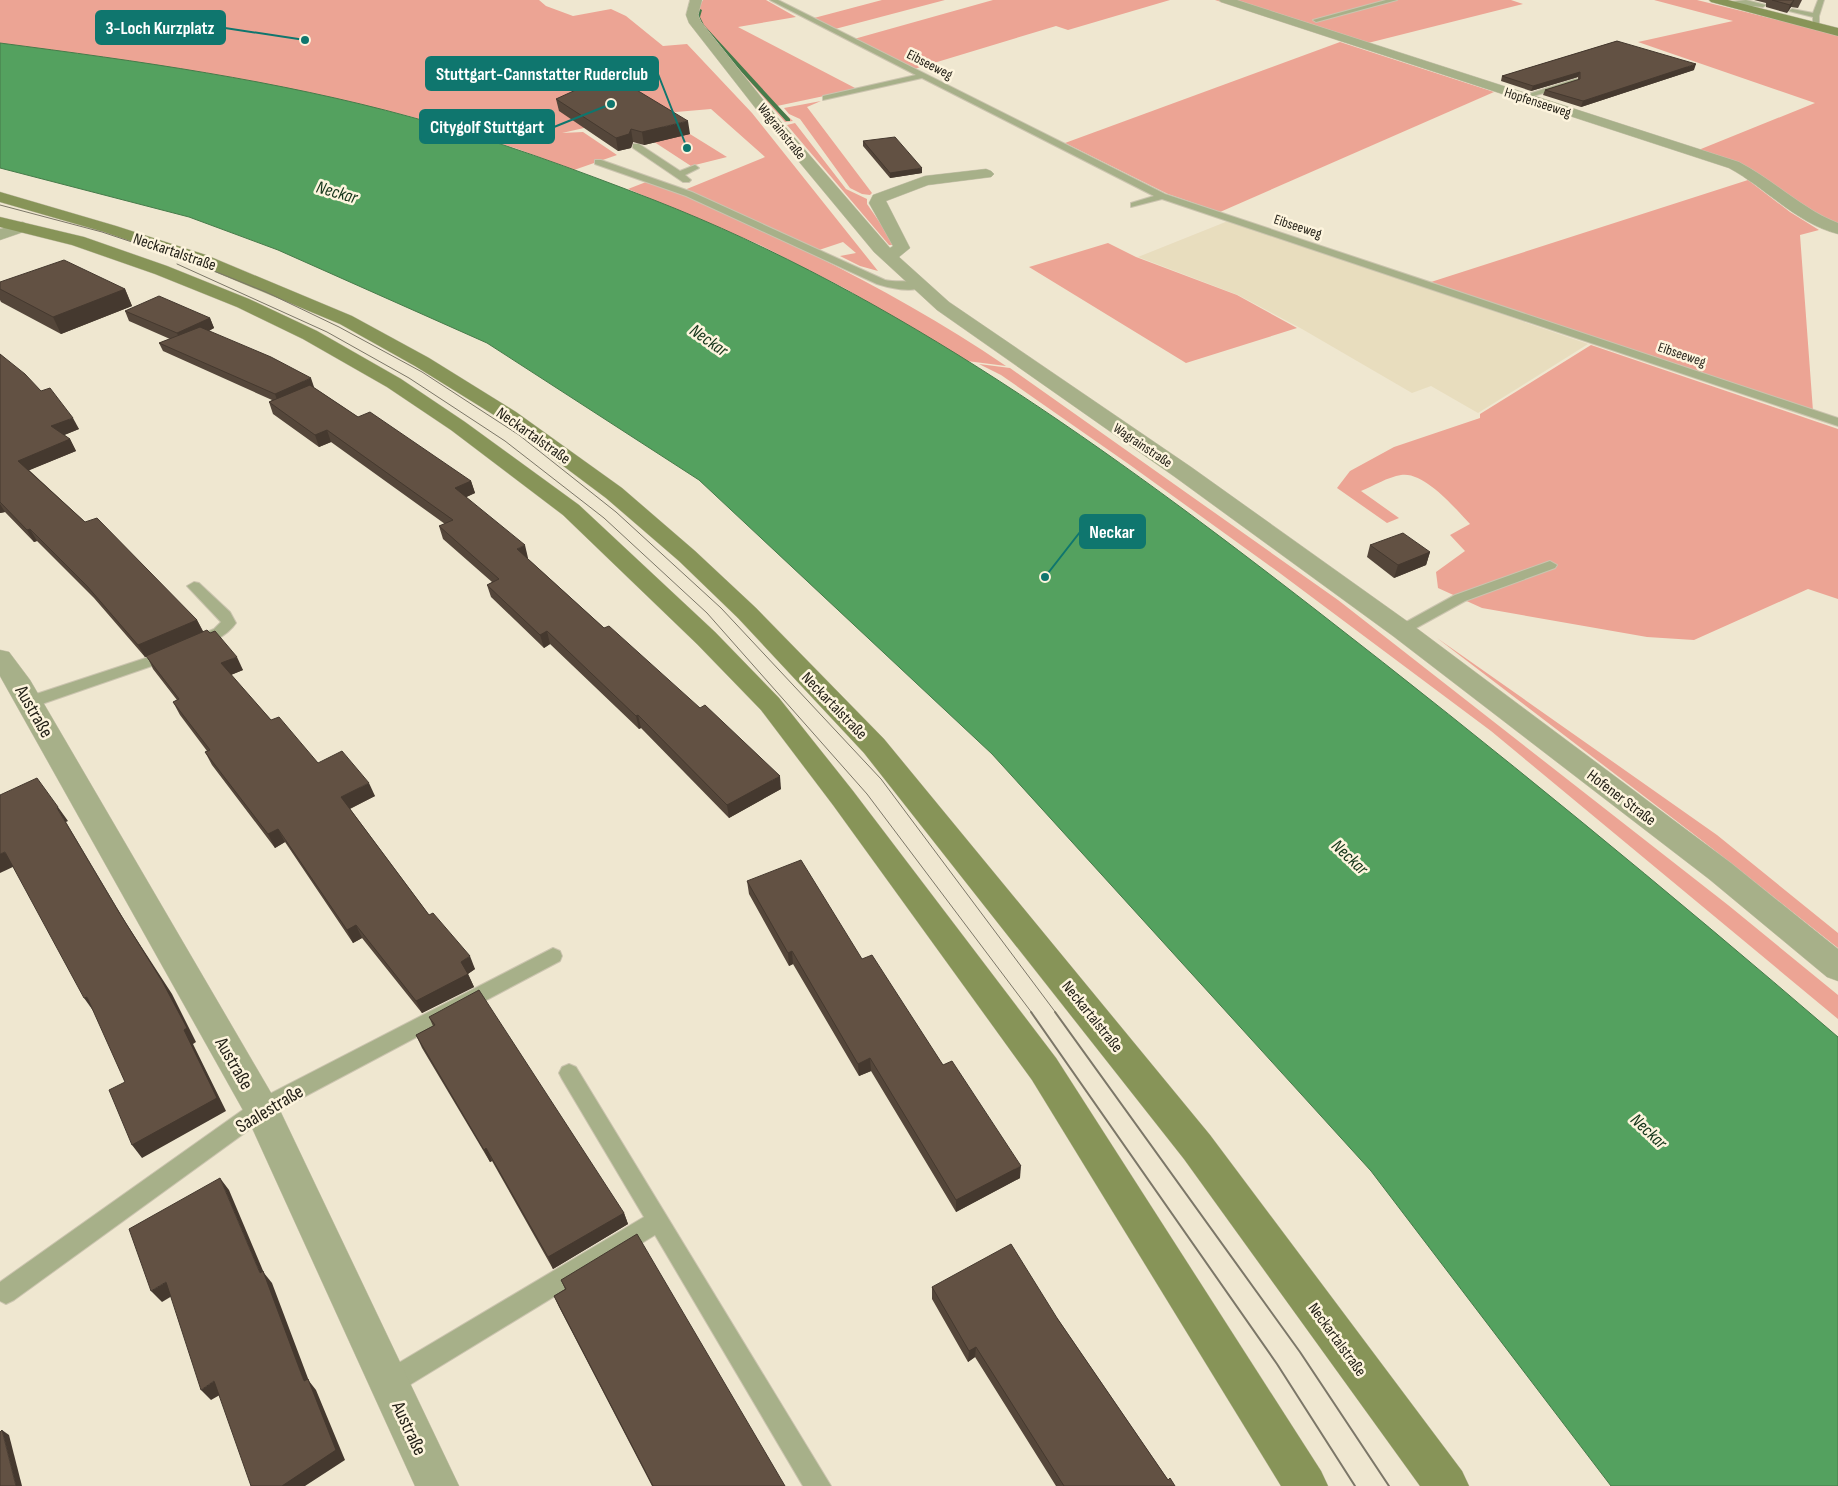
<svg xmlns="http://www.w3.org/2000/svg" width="1838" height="1486" viewBox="0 0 1838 1486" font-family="'Sofia Sans Condensed',sans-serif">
	<rect width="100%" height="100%" fill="#efe7d0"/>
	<polygon fill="#e8ddbe" points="1228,221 1417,285 1588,344 1478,413 1431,386 1412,393 1302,329 1238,295 1138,257"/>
	<g fill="#eca494">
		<path d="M0,0H539L546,6L573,16L611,9L626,16L663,46L687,44L752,113L878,271L860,266L840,256L856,253L843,242L810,253C878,287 943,323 1006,366L967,361L846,289L760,245L628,189L646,182L677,193L765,157L711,109L641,115L562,133L583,132L617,155L574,170L515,148L409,116L316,95L0,46Z"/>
		<polygon points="703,0 766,0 796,17 738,27 857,89 777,106 793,121 785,122 700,25 695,14"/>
		<polygon points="882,0 945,0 835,29 814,18"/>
		<polygon points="993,0 1170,0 1068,30 1056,26 914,69 854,39"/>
		<polygon points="1215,0 1511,0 1523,4 1356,46"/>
		<polygon points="1654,0 1697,0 1838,35 1838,224 1696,151 1815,103 1638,42 1733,21"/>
		<polygon points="1340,42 1494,92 1220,212 1168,194 1065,143"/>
		<polygon points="821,101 807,107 872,193 870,195 862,194 850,188 800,119 789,114 784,108"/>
		<polygon points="795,123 846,189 867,199 867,204 894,243 892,245 889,245 787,125"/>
		<polygon points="677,126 727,157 691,166 642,134"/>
		<polygon points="1748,180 1790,212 1819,230 1800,235 1813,411 1431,282"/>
		<polygon points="1108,243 1136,257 1237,295 1297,328 1186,363 1029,267"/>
		<path d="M1591,345L1838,429V599L1808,589L1694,640L1647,637L1482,608L1438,588L1436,572L1465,551L1450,535L1470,524C1455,508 1424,471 1401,475C1388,477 1373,486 1361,491L1399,518L1387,523L1337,488L1350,471L1394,447L1480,418V414Z"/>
		<polygon points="979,364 1010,368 1338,600 1728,905 1838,995 1838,1019 1491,731 1277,571 1130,465 1001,375"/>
		<polygon points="1437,638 1717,835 1838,933 1838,948 1704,842"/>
	</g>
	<path fill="#54a15f" stroke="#467b4a" d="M0,43C138,61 276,80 411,117C493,139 574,169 654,200C897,295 1111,451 1316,610C1494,748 1667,890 1838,1037V1486H1611L1371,1171L992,754L699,480L487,343L278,250L189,217L0,168Z"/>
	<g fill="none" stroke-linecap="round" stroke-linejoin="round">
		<polygon fill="#467b4a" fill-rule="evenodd" points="700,9 702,10 700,17 704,25 790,119 790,121 786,121 700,26 696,17 698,10"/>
		<g stroke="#cbc4af" stroke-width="2">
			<g id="lane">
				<polygon points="770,0 778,0 1165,194 1838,418 1838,426 1162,199 1131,207 1131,203 1154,196 922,78 823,100 823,96 916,75"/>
				<polygon points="1386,0 1397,0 1316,22 1313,20"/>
				<polygon points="1746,0 1766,5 1763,7 1721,3"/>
				<polygon points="1818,0 1824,0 1819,16 1819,28 1813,27 1813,17 1789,11 1792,9 1813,13"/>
				<polygon points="1575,79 1578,79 1578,83 1523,99 1519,97"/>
				<polygon points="633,144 639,144 680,171 695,165 699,168 685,175 691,180 689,182 683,182 633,148"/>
				<path d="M595,160H601L692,192L885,280C896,283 919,279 925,285C914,294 890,288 877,284L686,196L595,164Z"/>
				<polygon points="1550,561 1557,565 1555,568 1465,601 1407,633 1397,633 1395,630 1397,627 1455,595"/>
				<path d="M194,582L199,583L230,612L236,623C228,635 205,649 191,645L189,642L191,639L214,629L221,622L187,586Z"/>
				<polygon points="170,650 175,652 178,655 175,658 36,706 24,706 22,702 24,698"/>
				<polygon points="553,948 560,951 562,956 560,961 268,1116 14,1300 6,1304 0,1301 0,1282 254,1102"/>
				<polygon points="569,1064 576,1067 831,1486 803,1486 655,1235 398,1392 389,1395 380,1392 377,1383 380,1374 644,1217 562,1079 559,1073 562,1067"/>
			</g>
		</g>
		<g stroke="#cbc4af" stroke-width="1">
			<g id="street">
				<polygon points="690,0 702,0 698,15 701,22 781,122 890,248 893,246 869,203 873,195 925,176 986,169 991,171 994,174 991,177 928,185 886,201 910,248 899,257 949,302 1191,467 1411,624 1731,863 1838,949 1838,981 1827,977 1709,879 1393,636 1175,477 937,310 874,252 771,128 689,23 686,15"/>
				<path d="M1219,0H1237L1739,162C1774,180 1802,209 1838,223V234C1797,224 1766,188 1729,168L1221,2Z"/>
				<polygon points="23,222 31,227 29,230 0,240 0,229"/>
				<polygon points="0,650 9,652 30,680 274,1098 459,1486 415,1486 248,1119 0,676"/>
			</g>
		</g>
		<g stroke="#cbc4af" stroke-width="1">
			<g id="secondary">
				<polygon points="1709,0 1728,0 1838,28 1838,36 1711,2"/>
				<polygon points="0,192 116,226 206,255 352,316 429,358 516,412 622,488 695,551 756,608 884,739 1210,1135 1462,1471 1469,1486 1420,1486 1184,1159 864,753 738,618 679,561 606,498 502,420 415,366 340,324 194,263 104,232 0,202"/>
				<polygon points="0,217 84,237 167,266 249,299 317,331 401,379 465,422 579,505 715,632 779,698 853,791 1056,1058 1321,1471 1328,1486 1281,1486 1032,1080 833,805 761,710 697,644 563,515 451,430 387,387 303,339 237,307 155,274 72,245 0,227"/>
			</g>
		</g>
		<use href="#lane" fill="#a7b089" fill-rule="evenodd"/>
		<use href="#street" fill="#a7b089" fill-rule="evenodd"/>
		<use href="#secondary" fill="#879458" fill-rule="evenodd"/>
		<g stroke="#7c7768" stroke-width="1">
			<polyline points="0,205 102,232 189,261 266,292 339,327 422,372 519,435 616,512 721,608 881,779 1056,1013"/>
			<polyline points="177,264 327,332 409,378 505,441 604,518 707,613 867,794 1032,1013"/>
		</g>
		<g stroke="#7c7768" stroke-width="2">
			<polyline points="1031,1012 1277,1364 1355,1486"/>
			<polyline points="1055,1012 1300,1352 1389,1486"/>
		</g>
	</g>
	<g fill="#54463a">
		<polygon points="1754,0 1802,0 1798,8 1791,7 1787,13 1766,7 1766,3"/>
		<polygon points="1617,41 1694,70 1581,107 1543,95 1545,90 1578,80 1578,77 1531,91 1501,81 1502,76"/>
		<polygon points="556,99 690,134 644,145 633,142 631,148 618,151 559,111"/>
		<polygon points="863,141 922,173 890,178 863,146"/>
		<polygon points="0,282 125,289 132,306 61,334 1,302 0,300"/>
		<polygon points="125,311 210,318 214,328 209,331 314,387 313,387 358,417 471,481 475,493 466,497 528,558 527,558 781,789 729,818 641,728 639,729 550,644 544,648 491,597 487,585 492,582 443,539 439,526 445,524 331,442 319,447 273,414 269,402 272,400 163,351 159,343 170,339 129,321"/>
		<polygon points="0,354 79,429 64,435 70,439 76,451 29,470 85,522 197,620 203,631 243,670 231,675 271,720 318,763 375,796 350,809 429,915 475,969 468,974 474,987 422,1013 362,938 353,943 285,842 275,848 212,765 205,752 207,751 180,715 173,702 177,700 153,669 147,656 145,657 94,598 37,541 34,542 5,512 0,513"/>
		<polygon points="1370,545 1430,552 1426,565 1394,578 1367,557"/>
		<polygon points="747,881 862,959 943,1065 1020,1178 956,1212 871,1071 859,1076 793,964 789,966 749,894"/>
		<polygon points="429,1017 624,1213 628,1224 553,1269 492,1161 490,1162 422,1048 416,1035 433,1026"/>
		<polygon points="561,1280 785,1486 652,1486 559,1307 554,1296 565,1289"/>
		<polygon points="932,1287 1057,1318 1168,1480 1175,1486 1056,1486 975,1357 968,1362 932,1299"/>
	</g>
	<g fill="#45392f">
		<polygon points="1794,0 1791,7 1787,13 1790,5"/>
		<polygon points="1696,64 1694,70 1581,107 1583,101"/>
		<polygon points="1580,72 1578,77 1531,91 1533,86"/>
		<polygon points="688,121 690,134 644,145 642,132"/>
		<polygon points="631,129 633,142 631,148 618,151 616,138"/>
		<polygon points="922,168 922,173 890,178 890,173"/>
		<polygon points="125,289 132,306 61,334 53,317"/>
		<polygon points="210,318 214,328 181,344 177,333"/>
		<polygon points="311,378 314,387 278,403 275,394"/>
		<polygon points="73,418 79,429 57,438 51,426"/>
		<polygon points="327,430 331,442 319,447 315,435"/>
		<polygon points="70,439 76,451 25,472 18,461"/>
		<polygon points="471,481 475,493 458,501 455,488"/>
		<polygon points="0,504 5,512 0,513"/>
		<polygon points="30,529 37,541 34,542 27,530"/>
		<polygon points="525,545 528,558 520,562 517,549"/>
		<polygon points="1430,552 1426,565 1394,578 1398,565"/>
		<polygon points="197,620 203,632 145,657 138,645"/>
		<polygon points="547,631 550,644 544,648 540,635"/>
		<polygon points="237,657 243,670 228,676 221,663"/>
		<polygon points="638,715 641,728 639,729 636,716"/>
		<polygon points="780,776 781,789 729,818 727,805"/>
		<polygon points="369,783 375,796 347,810 341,797"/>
		<polygon points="58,807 68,821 66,822 126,923 172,994 196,1042 193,1044 226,1111 142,1158 132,1145 117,909 57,808"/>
		<polygon points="278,829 285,842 275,848 268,834"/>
		<polygon points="5,852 15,866 0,873 0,854"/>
		<polygon points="356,925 362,938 353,943 347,930"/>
		<polygon points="792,951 793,964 789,966 788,953"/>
		<polygon points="470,956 475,969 466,975 461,962"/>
		<polygon points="468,974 474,987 422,1013 416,1001"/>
		<polygon points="87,997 94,1012 84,998"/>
		<polygon points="870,1058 871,1071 859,1076 858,1064"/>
		<polygon points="486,1148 492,1161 490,1162 484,1150"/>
		<polygon points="1021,1166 1020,1178 956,1212 956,1200"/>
		<polygon points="220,1178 229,1190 264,1273 272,1283 309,1381 316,1390 345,1460 305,1486 282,1486 304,1381 260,1273"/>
		<polygon points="624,1213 628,1224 553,1269 548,1257"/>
		<polygon points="166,1282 177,1293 162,1302 151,1291"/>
		<polygon points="976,1347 975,1357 968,1362 969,1351"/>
		<polygon points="214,1381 225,1392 211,1400 201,1390"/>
		<polygon points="2,1430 9,1435 22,1486 16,1486"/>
	</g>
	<g fill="#625143" stroke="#45392f">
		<polygon points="1772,0 1794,0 1790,5"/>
		<polygon points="1617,41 1696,64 1583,101 1545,90 1580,79 1580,72 1533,86 1502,76"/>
		<polygon points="602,78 625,83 688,121 642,132 631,129 629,134 616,138 556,99"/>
		<polygon points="895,137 922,168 890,173 863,141"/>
		<polygon points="64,260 125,289 53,317 0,289 0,282"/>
		<polygon points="159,296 210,318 177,333 125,311"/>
		<polygon points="200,327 271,357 311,378 275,394 159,343"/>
		<polygon points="0,354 25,374 41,391 50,388 73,418 51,426 70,439 18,461 85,522 97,518 197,620 138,645 87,586 30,529 27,530 0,502"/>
		<polygon points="310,385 358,417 370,412 471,481 455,488 525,545 517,549 604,628 609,626 700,708 705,705 780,776 727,805 638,715 636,716 547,631 540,635 487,585 499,579 439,526 453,520 327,430 315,435 269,402"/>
		<polygon points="1403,533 1430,552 1398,565 1370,545"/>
		<polygon points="207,630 210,633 215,631 237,657 221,663 271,720 279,717 318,763 342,751 369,783 341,797 429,915 433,913 470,956 461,962 468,974 416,1001 356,925 347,930 278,829 268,834 205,752 210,750 173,702 179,699 146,656"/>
		<polygon points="37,778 58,807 57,808 117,909 162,981 187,1028 184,1030 217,1098 132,1145 109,1090 125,1082 87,997 84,998 5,852 0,854 0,795"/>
		<polygon points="801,860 862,959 872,955 943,1065 952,1061 1021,1166 956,1200 870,1058 858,1064 792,951 788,953 747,881"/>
		<polygon points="479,990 624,1213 548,1257 486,1148 484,1150 416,1035 435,1025 429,1017"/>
		<polygon points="220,1178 260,1273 263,1271 304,1381 308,1379 336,1450 282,1486 251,1486 214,1381 201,1390 166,1282 151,1291 129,1229"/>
		<polygon points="637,1234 785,1486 653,1486 554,1296 566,1289 561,1280"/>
		<polygon points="1011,1244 1057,1318 1168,1480 1170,1478 1175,1486 1064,1486 976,1347 969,1351 932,1287"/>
		<polygon points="2,1430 16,1486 0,1486 0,1432"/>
	</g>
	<g text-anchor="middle" stroke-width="5" stroke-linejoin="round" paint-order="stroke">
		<g font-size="14" fill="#252219" stroke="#fdf4dd">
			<text transform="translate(930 64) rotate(27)" y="5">Eibseeweg</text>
			<text transform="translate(1538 102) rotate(18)" y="5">Hopfenseeweg</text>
			<text transform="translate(782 131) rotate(51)" y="5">Wagrainstraße</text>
			<text transform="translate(1298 226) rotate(18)" y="5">Eibseeweg</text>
			<text transform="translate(1682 354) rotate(19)" y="5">Eibseeweg</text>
			<text transform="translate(1143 445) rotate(34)" y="5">Wagrainstraße</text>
		</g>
		<g font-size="16" fill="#252219" stroke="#fdf4dd">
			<text transform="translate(175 251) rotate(19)" y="6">Neckartalstraße</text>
			<text transform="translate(534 435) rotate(35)" y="6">Neckartalstraße</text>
			<text transform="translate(835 705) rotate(46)" y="6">Neckartalstraße</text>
			<text transform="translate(1622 797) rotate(37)" y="6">Hofener Straße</text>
			<text transform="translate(1093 1016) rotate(51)" y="6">Neckartalstraße</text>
			<text transform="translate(1338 1339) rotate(54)" y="6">Neckartalstraße</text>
		</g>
		<g font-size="18" font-style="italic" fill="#15351a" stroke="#fdf4dd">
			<text transform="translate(337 192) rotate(16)" y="6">Neckar</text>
			<text transform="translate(709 340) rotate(35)" y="6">Neckar</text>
			<text transform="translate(1350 857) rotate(43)" y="6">Neckar</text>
			<text transform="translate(1649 1131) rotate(43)" y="6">Neckar</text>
		</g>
		<g font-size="19" fill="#252219" stroke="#fdf4dd">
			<text transform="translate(35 711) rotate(60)" y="7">Austraße</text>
			<text transform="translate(235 1063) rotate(60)" y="7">Austraße</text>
			<text transform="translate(269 1108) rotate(-31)" y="7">Saalestraße</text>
			<text transform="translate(410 1428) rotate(65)" y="7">Austraße</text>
		</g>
	</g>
	<path fill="none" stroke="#0f766e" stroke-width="2" d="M305 40L225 28M687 148L658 74M611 104L554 127M1045 577L1080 532"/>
	<g fill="#0f766e" stroke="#fdf4dd" stroke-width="2">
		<circle cx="305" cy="40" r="5"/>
		<circle cx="687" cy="148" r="5"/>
		<circle cx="611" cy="104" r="5"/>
		<circle cx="1045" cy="577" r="5"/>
	</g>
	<g fill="#0f766e" stroke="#0f766e" stroke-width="2">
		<rect x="96" y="11" width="129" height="33" rx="5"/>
		<rect x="426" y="57" width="232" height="33" rx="5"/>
		<rect x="420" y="110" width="134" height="33" rx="5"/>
		<rect x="1080" y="515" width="65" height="33" rx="5"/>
	</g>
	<g font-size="18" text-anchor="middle" font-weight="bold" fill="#fff">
		<text x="160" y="34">3-Loch Kurzplatz</text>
		<text x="542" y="80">Stuttgart-Cannstatter Ruderclub</text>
		<text x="487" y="133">Citygolf Stuttgart</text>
		<text x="1112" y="538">Neckar</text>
	</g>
</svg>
